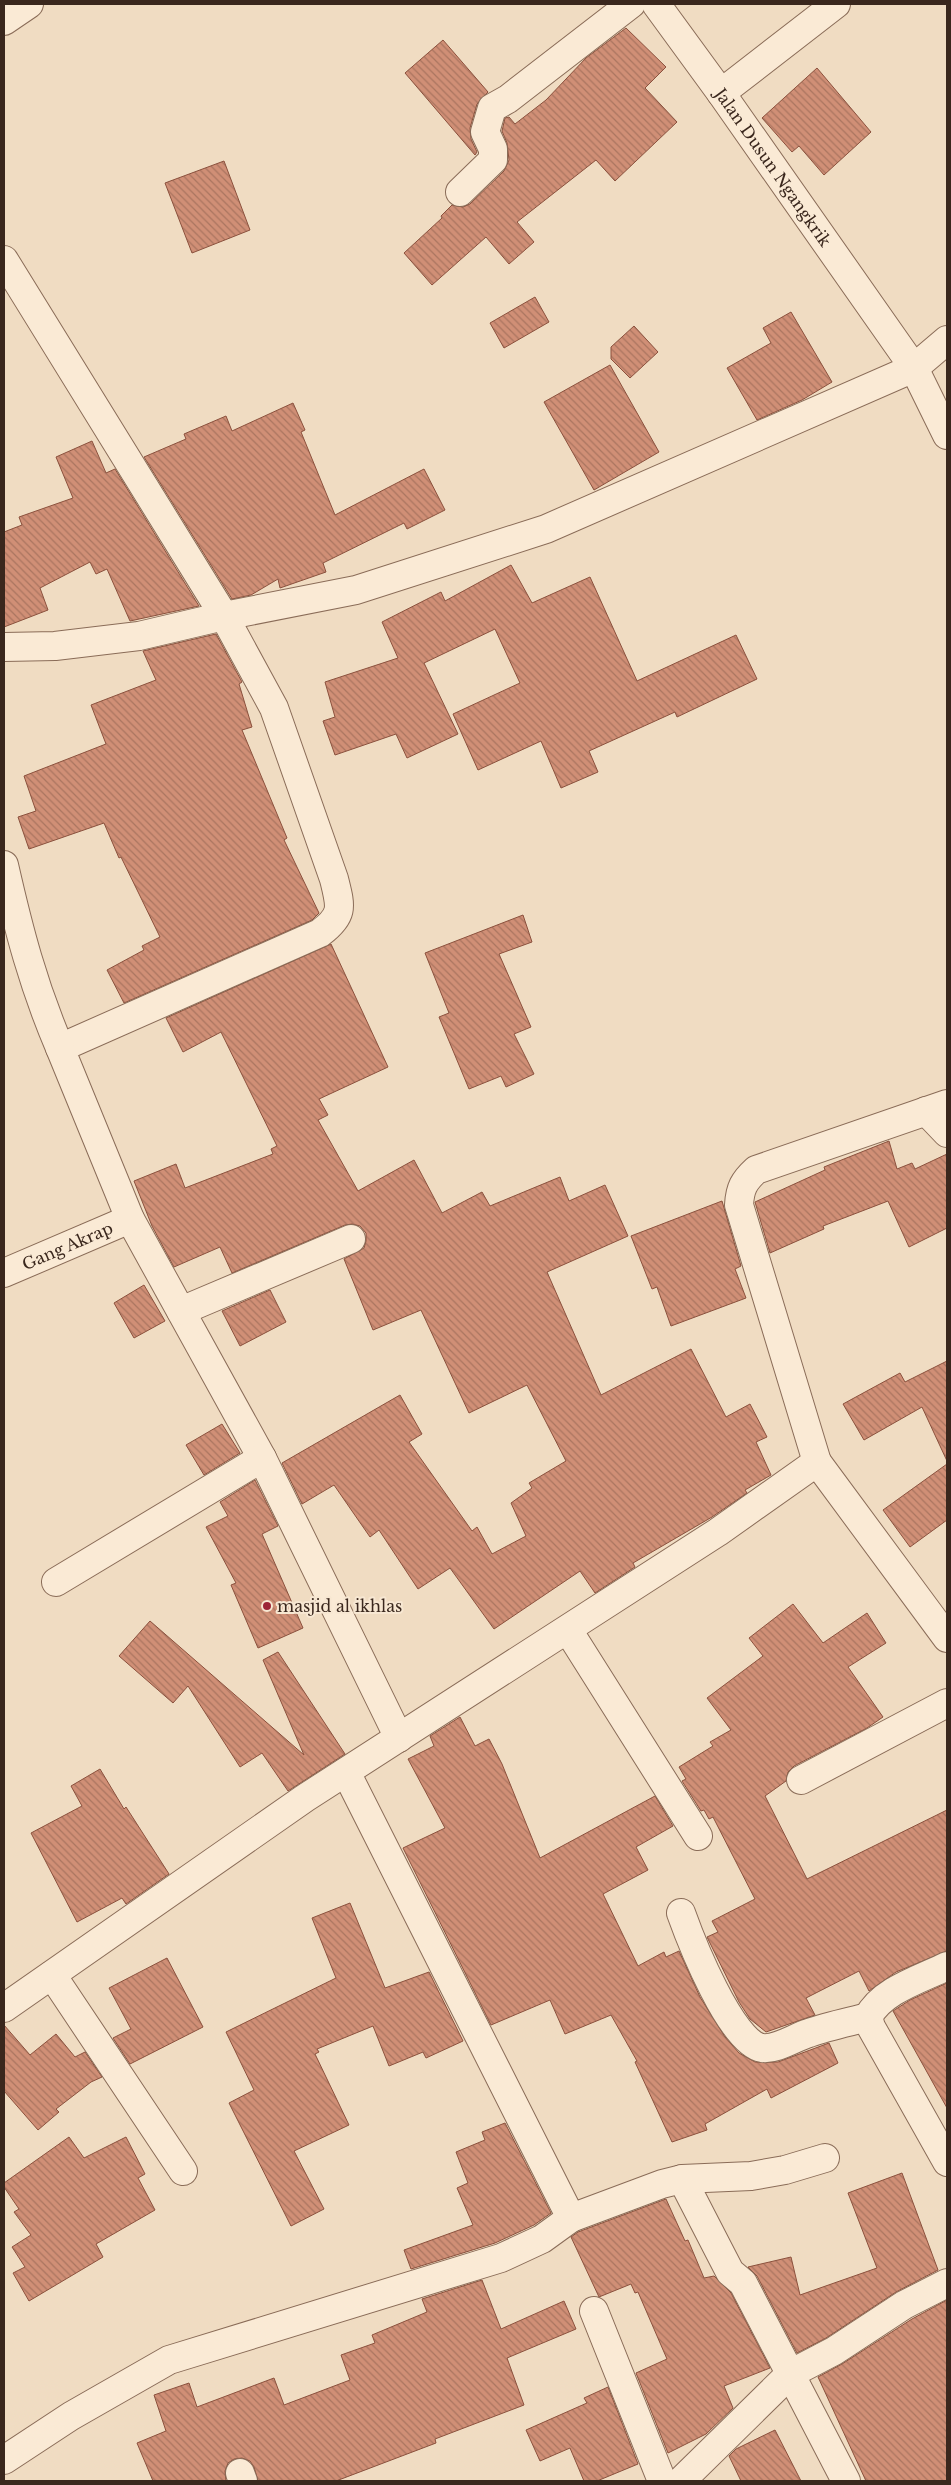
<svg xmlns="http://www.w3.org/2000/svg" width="951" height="2485" viewBox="0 0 951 2485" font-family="'Libre Baskerville',serif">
	<defs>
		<pattern id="building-back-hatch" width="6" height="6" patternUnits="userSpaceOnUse" patternTransform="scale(1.25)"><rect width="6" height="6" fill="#d08f76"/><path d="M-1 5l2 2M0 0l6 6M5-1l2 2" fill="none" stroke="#aa7560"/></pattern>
	</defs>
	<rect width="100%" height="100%" fill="#f0dcc2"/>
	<g fill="url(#building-back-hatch)" stroke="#8b513d">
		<polygon points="626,28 666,67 645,88 677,122 615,181 596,160 517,222 534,242 509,264 486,237 432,285 404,253 442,218 441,216 452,205 463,207 470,204 504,171 509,160 507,143 502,131 505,118 509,117 515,124 546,100 586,58"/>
		<polygon points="443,40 488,92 477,104 470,128 471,139 477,152 475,155 405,73"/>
		<polygon points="817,68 871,132 824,175 799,146 792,152 762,118"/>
		<polygon points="224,161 250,230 192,253 165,183"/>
		<polygon points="535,297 549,322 504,348 490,323"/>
		<polygon points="791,312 832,382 802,400 757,420 727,368 771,343 763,328"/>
		<polygon points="634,326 658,352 630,378 611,359 611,347"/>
		<polygon points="610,365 659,452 594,490 544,402"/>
		<polygon points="293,403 305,430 301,432 335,515 424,469 445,510 407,529 404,523 323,563 326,572 280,588 278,579 251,595 232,599 144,457 186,439 184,434 226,416 232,431"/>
		<polygon points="92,441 106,473 115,469 199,606 130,621 107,569 96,574 90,562 40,588 48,610 4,627 4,532 22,525 19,517 73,498 56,457"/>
		<polygon points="511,565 532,603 590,577 637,681 736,635 757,679 677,717 675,712 589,751 598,772 561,788 541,741 478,770 453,714 520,683 495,629 424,663 458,734 407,758 396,734 335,755 323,721 335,717 325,682 398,658 382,622 441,592 445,601"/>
		<polygon points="216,634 242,682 239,684 252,727 242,730 287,838 284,840 319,913 312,920 124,1003 107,970 144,950 142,946 160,937 121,857 119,858 104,823 29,849 18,817 36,811 24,776 106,744 91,705 156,680 143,651"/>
		<polygon points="523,915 532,942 499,954 531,1027 514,1034 534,1074 506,1087 501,1076 469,1089 439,1017 449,1013 425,953"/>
		<polygon points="331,944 388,1067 319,1099 328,1115 318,1120 358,1191 414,1160 442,1213 482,1192 490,1206 560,1177 569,1201 605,1185 628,1236 547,1272 601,1395 691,1349 726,1417 750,1404 767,1437 756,1442 771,1475 745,1490 747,1493 712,1517 633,1563 635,1567 595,1593 580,1571 494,1629 450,1568 418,1589 379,1530 370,1537 334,1485 302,1504 282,1463 400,1395 422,1434 409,1442 472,1531 477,1527 492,1554 526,1536 511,1503 532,1488 529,1483 566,1461 527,1385 469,1413 421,1310 373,1330 344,1259 364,1248 366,1241 366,1233 360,1226 352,1224 345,1225 232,1273 220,1247 174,1267 152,1226 134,1181 176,1164 185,1188 273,1154 271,1149 277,1146 221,1032 183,1052 166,1018"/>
		<polygon points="889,1141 897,1169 912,1163 915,1169 947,1154 947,1228 909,1247 888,1201 823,1226 824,1229 770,1253 755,1202 825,1170 824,1167"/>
		<polygon points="722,1201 741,1266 735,1269 746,1298 671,1326 657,1287 652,1289 631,1236"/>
		<polygon points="144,1285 165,1321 134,1338 114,1303"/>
		<polygon points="270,1290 286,1322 240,1346 222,1311"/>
		<polygon points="947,1361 947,1461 922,1407 864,1440 843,1404 900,1373 905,1382"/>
		<polygon points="222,1424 240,1453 204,1475 186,1445"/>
		<polygon points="947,1464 947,1520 910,1547 883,1510"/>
		<polygon points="255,1480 278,1526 262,1534 303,1628 258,1648 231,1585 236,1583 206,1527 228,1516 220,1502"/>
		<polygon points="793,1604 823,1643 867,1613 886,1643 848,1667 883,1717 867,1728 794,1766 788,1772 786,1781 765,1796 807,1879 947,1810 947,1951 896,1972 869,1991 859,1971 806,1998 815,2015 766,2032 750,2019 739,2002 707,1937 718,1932 712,1921 755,1899 713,1817 709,1819 704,1810 701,1811 682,1781 686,1779 679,1767 713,1746 710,1742 731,1730 707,1698 763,1656 749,1638"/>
		<polygon points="150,1621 304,1755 263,1660 278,1652 345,1754 288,1791 262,1753 240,1767 188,1686 173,1703 119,1656"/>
		<polygon points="460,1717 475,1746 489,1739 502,1764 540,1858 655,1796 673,1826 636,1847 648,1870 603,1894 638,1966 664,1952 666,1957 679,1951 700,1997 725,2037 739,2053 755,2062 778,2062 829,2043 838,2063 771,2098 767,2089 705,2124 707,2130 672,2142 635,2062 637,2061 611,2015 565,2034 550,2000 491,2025 403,1848 445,1828 408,1759 434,1746 430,1736"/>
		<polygon points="100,1769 124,1809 126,1807 169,1874 126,1904 122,1898 77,1922 31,1833 82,1806 71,1786"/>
		<polygon points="350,1903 385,1988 429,1972 463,2041 426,2058 423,2052 389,2066 373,2026 317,2049 319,2052 315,2054 349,2125 294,2151 324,2209 291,2226 229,2103 254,2090 226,2032 336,1978 312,1918"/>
		<polygon points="167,1958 203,2027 130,2064 113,2038 131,2029 109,1988"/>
		<polygon points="947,1983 947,2108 893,2011 910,2000"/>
		<polygon points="4,2025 30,2055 56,2034 75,2057 85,2052 102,2077 91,2082 56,2109 59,2112 38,2130 4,2091"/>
		<polygon points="505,2123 551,2213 534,2225 495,2243 411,2269 404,2250 473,2225 457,2188 468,2183 456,2152 485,2140 482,2132"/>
		<polygon points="69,2137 84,2158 126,2137 145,2174 138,2178 155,2210 96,2244 103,2257 29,2301 13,2273 25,2267 12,2247 31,2235 14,2212 19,2209 4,2187 4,2183"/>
		<polygon points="902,2173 938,2270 896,2292 826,2338 797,2353 757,2276 748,2267 791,2257 800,2295 877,2268 848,2193"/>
		<polygon points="666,2199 685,2241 688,2240 704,2278 714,2276 731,2293 770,2368 724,2386 733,2408 706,2434 668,2453 636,2373 667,2359 638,2292 635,2293 631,2284 599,2297 571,2237 578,2232"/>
		<polygon points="482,2280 501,2329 564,2301 576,2329 507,2358 524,2405 435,2439 436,2443 336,2481 258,2481 254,2467 250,2461 242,2458 234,2459 228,2463 225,2471 226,2481 153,2481 137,2443 166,2431 154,2395 189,2383 197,2407 274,2378 284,2405 350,2380 341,2355 375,2343 372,2335 427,2312 422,2299"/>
		<polygon points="947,2300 947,2481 866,2481 818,2377 842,2364 912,2319"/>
		<polygon points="608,2387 638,2464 597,2481 584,2481 570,2448 540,2461 526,2430 587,2403 584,2398"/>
		<polygon points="775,2430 801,2481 741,2481 729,2456 736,2449"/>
	</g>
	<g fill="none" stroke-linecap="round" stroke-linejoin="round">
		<g stroke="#8a6c58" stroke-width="30">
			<g id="street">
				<path id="s1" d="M656,4L721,93L914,368L947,435"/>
				<polyline points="4,21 29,4"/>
				<polyline points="721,93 836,4"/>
				<polyline points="460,192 493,160 493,149 485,132 492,108 508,99 631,4"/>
				<path d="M4,260L224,616L274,708L334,879C341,907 344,915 320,933L60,1048L130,1219L262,1458L399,1738"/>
				<polyline points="4,647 55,646 139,636 224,616 356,590 546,529 914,368 947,340"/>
				<path d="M4,865C19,931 33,985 60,1048"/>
				<polyline points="926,1111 947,1133"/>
				<path id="s2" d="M4,1273L130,1219"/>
				<polyline points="181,1311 351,1239"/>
				<path d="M817,1462L739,1205C740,1188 744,1181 756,1170L947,1104"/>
				<polyline points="56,1582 262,1458"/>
				<polyline points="568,1630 698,1836"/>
				<polyline points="346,1772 571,2218 662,2184 682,2179 730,2272 743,2283 846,2481"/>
				<polyline points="801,1780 947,1703"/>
				<path d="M681,1913C691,1941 731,2043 762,2048C777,2050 795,2037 809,2033C828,2026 849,2022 868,2017"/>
				<path d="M947,1966C921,1979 882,1990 868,2017L871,2027L947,2162"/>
				<polyline points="52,1975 183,2171"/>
				<polyline points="4,2008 305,1798 718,1532 817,1462 947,1638"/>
				<polyline points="682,2179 751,2176 785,2170 825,2158"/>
				<polyline points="594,2311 662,2481"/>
				<polyline points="4,2460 71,2416 169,2360 501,2258 542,2239 571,2218"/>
				<polyline points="240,2473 243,2481"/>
				<polyline points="681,2481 790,2374 834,2351 904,2305 947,2283"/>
			</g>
		</g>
		<use href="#street" stroke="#faead5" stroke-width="28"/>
	</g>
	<circle fill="#9c2537" stroke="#f7e7d2" stroke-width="2" cx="267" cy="1606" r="5"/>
	<g text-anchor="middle" stroke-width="4" stroke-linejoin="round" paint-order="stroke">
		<g font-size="16" fill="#3a271d" stroke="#f7e7d2">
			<text dy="6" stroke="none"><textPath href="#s1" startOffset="201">Jalan Dusun Ngangkrik</textPath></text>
			<text dy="6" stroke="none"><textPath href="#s2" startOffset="69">Gang Akrap</textPath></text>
		</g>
		<g font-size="16" fill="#3a271d" stroke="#f7e7d2" text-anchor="start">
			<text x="277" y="1612">masjid al ikhlas</text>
		</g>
	</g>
	<rect width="951" height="2485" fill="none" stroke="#3a271d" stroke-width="10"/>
</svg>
